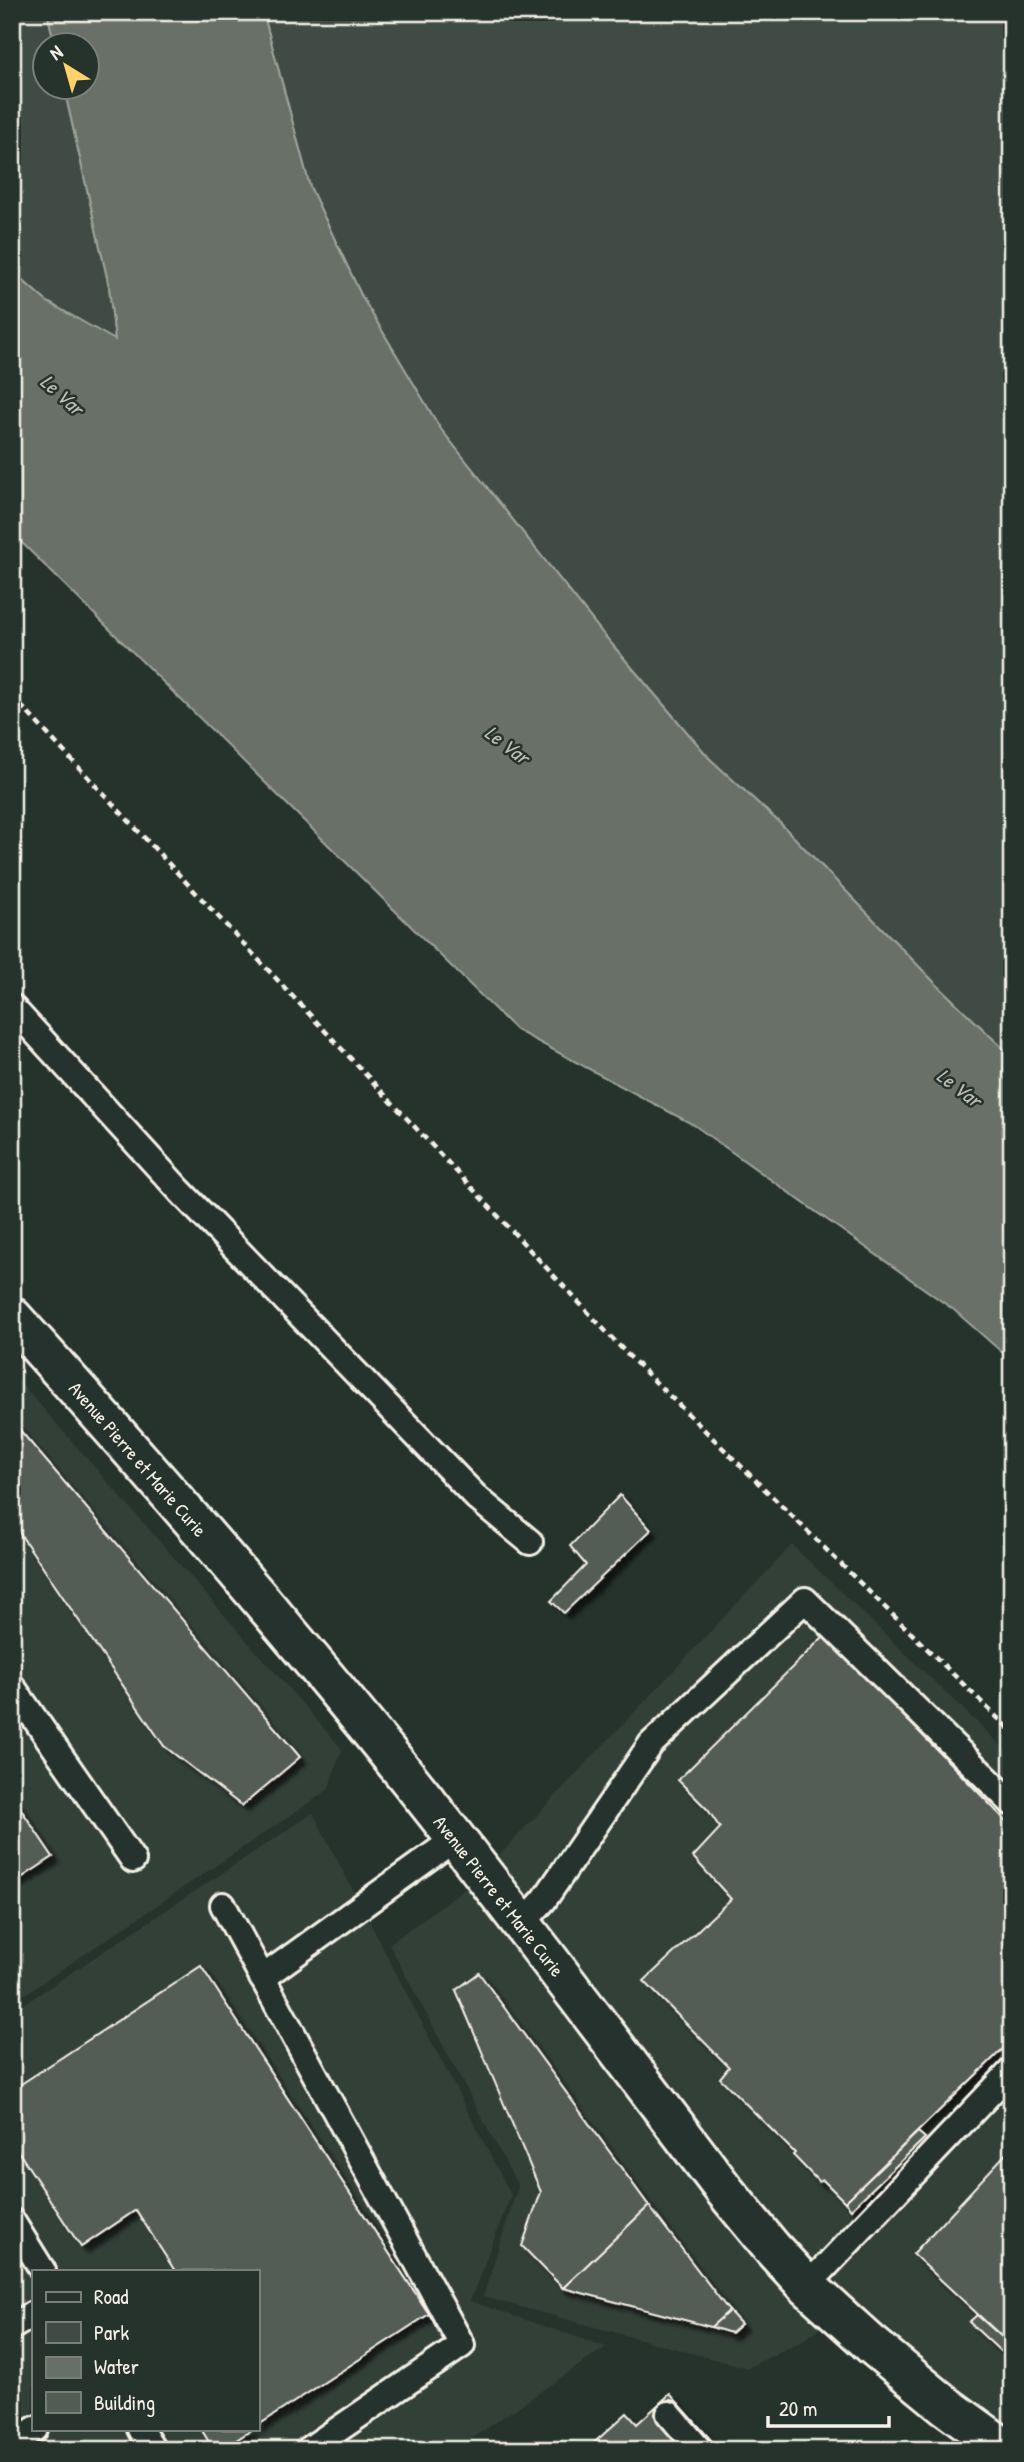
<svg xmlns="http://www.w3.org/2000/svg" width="1024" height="2462" viewBox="0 0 1024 2462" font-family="'Patrick Hand',sans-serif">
	<defs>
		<filter id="shadow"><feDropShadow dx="6" dy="6" stdDeviation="2" flood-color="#0009"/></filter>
	</defs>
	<rect width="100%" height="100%" fill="#26332d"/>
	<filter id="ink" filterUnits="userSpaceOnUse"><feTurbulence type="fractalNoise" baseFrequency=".0143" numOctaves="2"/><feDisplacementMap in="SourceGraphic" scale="14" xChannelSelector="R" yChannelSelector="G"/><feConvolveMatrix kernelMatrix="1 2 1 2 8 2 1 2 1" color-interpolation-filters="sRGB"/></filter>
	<g filter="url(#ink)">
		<g fill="#333f39" fill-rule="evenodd">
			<polygon points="12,1373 342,1749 328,1790 12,2003"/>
			<polygon points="792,1545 1012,1756 1012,2427 960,2390 858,2303 800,2342 747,2368 483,2297 518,2186 389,1944 475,1881"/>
			<path d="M313,1813L511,2195L470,2301L606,2347L455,2450H12V2012ZM33,2271H257V2429H33Z"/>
		</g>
		<g fill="#414b45" stroke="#9a9e96" stroke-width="2">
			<polygon points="12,12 47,12 55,45 46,46 46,88 64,88 109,286 115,341 46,301 12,271"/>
			<polygon points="263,12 1012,12 1012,1057 934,982 782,825 710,759 604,635 440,428 362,297 310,187"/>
		</g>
		<polygon fill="#676f68" stroke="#9fa39b" stroke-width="2" points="47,12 263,12 310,187 362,297 440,428 604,635 710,759 782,825 934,982 1012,1057 1012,1361 954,1310 694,1125 516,1030 12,533 12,271 46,301 115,340 109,286 64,88 88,88 88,46 55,45"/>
		<g fill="#525c55" stroke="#f4f1e8" stroke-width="2" filter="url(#shadow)">
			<polygon points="12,1421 300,1757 242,1806 164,1746 12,1522"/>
			<polygon points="620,1495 651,1530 564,1613 551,1601 586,1565 570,1546"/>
			<polygon points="825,1635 1012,1827 1012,2040 845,2202 823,2180 819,2182 793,2155 795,2153 720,2078 729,2067 644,1981 731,1899 693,1857 720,1828 708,1810 678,1780"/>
			<polygon points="12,1796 53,1857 12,1884"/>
			<polygon points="201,1966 429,2314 257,2426 257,2271 175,2271 136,2210 81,2247 12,2142 12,2090"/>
			<polygon points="479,1973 649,2206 563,2288 522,2246 541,2192 456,1990"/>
			<polygon points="918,2132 925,2138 851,2209 845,2202"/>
			<polygon points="1012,2147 1012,2346 913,2254"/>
			<polygon points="649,2206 729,2311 711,2327 563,2288"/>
			<polygon points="729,2311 741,2324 731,2333 711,2327"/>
			<polygon points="977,2315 1012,2346 1012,2362 969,2322"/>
			<polygon points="670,2394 720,2450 586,2450 627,2413 637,2424"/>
			<polygon points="201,2429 253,2429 221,2450 214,2450"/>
		</g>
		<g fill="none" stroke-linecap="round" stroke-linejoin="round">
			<g stroke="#f4f1e8" stroke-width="30">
				<g id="service">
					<polyline points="12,1007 180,1191 477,1498 530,1542"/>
					<polyline points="12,1686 133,1860"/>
					<polyline points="223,1905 462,2345 308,2450"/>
					<polyline points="522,1924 544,1900 651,1744 805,1600 1012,1803"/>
					<polyline points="262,1978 456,1838"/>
					<polyline points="12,2221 43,2271"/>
					<polyline points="807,2286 1012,2070"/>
					<polyline points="12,2327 33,2314"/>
					<polyline points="669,2414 700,2450"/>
					<polyline points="140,2429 153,2450"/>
					<polyline points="12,2444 35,2429"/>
				</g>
			</g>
			<g stroke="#f4f1e8" stroke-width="44">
				<path id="secondary" d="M12,1317C165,1486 316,1659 457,1840C547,1956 636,2074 725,2191L772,2248L807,2286L871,2344L945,2405L1007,2450"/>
			</g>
			<polyline stroke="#f4f1e8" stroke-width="4.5" stroke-dasharray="7 5" stroke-linecap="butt" points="12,696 627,1354 1012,1732"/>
			<use href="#service" stroke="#26332d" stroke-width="24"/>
			<use href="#secondary" stroke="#26332d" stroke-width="38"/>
		</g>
	</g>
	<g text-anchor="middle" stroke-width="5" stroke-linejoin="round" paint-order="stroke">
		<g font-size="19" fill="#f4f1e8" stroke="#26332d">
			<text transform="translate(138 1459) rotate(49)" y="7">Avenue Pierre et Marie Curie</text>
			<text transform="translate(499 1896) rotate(52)" y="7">Avenue Pierre et Marie Curie</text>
		</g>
		<g font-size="21" font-style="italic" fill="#bcbdb5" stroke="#26332d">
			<text transform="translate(62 395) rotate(42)" y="7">Le Var</text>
			<text transform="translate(507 745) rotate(37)" y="7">Le Var</text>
			<text transform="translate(959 1088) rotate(37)" y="7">Le Var</text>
		</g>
	</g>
	<rect width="1024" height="2462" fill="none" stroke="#26332d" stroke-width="42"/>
	<rect x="21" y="21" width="982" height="2420" fill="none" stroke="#f4f1e8" stroke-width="2.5" filter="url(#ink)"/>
	<rect x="32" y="2270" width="228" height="161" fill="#26332d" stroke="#787f78" stroke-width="2"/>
	<rect x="46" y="2292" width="35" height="10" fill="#26332d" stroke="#787f78" stroke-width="2"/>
	<text x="94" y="2304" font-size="21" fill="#f4f1e8">Road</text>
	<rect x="46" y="2322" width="35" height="21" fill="#414b45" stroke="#787f78" stroke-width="2"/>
	<text x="94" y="2340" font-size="21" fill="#f4f1e8">Park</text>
	<rect x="46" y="2357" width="35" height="21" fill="#676f68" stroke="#787f78" stroke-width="2"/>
	<text x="94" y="2374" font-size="21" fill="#f4f1e8">Water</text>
	<rect x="46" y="2392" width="35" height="21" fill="#525c55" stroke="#787f78" stroke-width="2"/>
	<text x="94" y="2410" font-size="21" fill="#f4f1e8">Building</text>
	<g transform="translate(66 66) rotate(323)"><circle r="33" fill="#26332d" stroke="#787f78" stroke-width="2"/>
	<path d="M0-5L12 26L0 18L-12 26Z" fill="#ffd166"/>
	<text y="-10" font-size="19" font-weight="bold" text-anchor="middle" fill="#f4f1e8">N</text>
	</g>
	<path d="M768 2416v10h121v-10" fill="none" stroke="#f4f1e8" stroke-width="3.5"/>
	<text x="779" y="2416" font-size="21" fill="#f4f1e8" stroke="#26332d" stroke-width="5" paint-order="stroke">20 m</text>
</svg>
